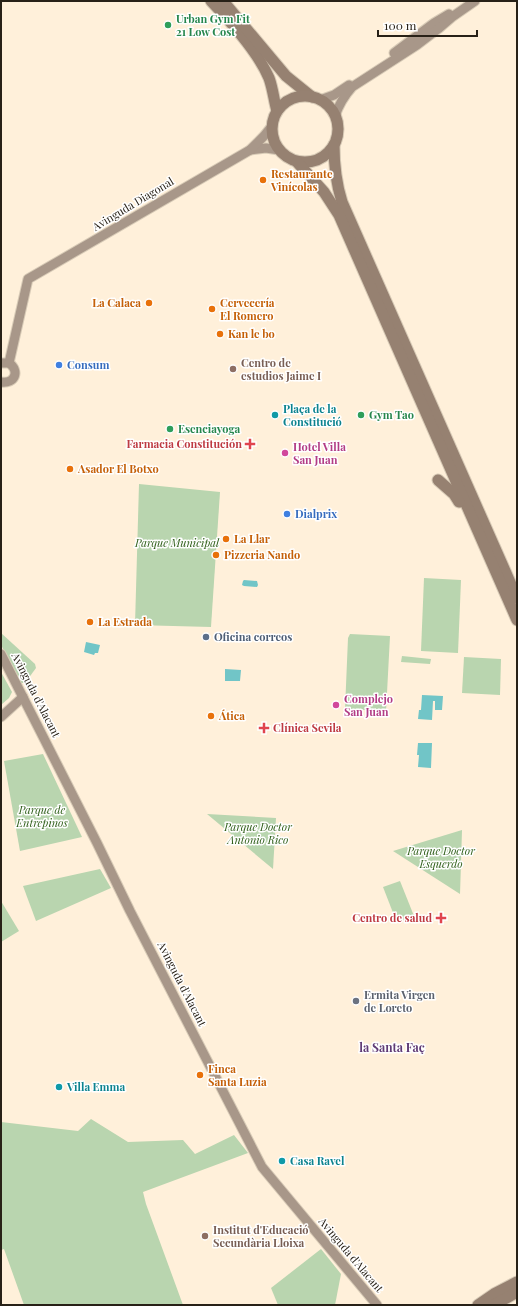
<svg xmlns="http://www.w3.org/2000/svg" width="518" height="1306" viewBox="0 0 518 1306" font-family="'Playfair Display',serif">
	<rect width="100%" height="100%" fill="#fff0da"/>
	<g fill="#b9d5af">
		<polygon points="139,484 220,492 211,627 135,625"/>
		<polygon points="424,578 461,580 458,653 421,651"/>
		<polygon points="1,633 35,664 36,668 25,683 21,683 1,645"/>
		<polygon points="350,634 390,636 386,712 366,712 366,710 345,709 348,638"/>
		<polygon points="402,656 431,659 430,664 401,662"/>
		<polygon points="464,657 501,659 500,695 462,693"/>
		<polygon points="1,672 12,692 9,698 1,705"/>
		<polygon points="43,754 82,837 20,851 4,761"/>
		<polygon points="207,814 276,818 273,869"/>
		<polygon points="462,830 460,894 393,851"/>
		<polygon points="100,869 111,888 36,921 23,886"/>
		<polygon points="400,881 414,916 397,923 383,887"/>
		<polygon points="1,901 19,931 1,942"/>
		<polygon points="91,1119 128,1142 183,1140 195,1154 234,1135 248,1153 143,1192 146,1204 183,1305 24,1305 4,1249 1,1250 1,1122 78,1131"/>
		<polygon points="321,1249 341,1274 335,1305 278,1305 271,1288"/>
	</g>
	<g fill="#71c5c7">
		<polygon points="244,580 257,581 258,585 257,587 244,586 242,585 243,581"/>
		<polygon points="86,642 100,645 98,653 95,653 94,655 84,652"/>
		<polygon points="225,669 241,670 240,681 225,681"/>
		<polygon points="422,695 443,696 442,710 435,710 435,701 433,701 432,720 418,719 419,710 421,710"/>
		<polygon points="418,743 432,743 431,768 418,767 419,755 417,755"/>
	</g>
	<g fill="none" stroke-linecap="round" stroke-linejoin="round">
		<g stroke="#d8cbb7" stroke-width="11">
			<g id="secondary">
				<polyline points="394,53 434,23 449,14"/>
				<polyline points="320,100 334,95 349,85"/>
				<path d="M335,116C339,104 344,96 352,87L417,45L438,29L452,17L475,1"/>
				<polyline points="250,150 266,148 279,150"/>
				<path d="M1,363H9C20,371 15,384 1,382"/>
				<polyline points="9,363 28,279 250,150 264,136 272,126"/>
				<polyline points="1,654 97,843 130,911 262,1167 377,1305"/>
				<polyline points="1,717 23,697"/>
			</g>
		</g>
		<g stroke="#d8cbb7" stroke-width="13">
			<g id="primary">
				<path d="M211,1C231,22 258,52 269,78C273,89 274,101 277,111"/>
				<polyline points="223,1 286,76 312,97"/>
				<circle cx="305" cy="129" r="33"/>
				<path d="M334,145C334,165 336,183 342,202L517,598"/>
				<polyline points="297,162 324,192 339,215 517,620"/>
				<polyline points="438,480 454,494 459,502"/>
				<polyline points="478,1305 494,1294 517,1282"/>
				<polyline points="494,1305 517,1292"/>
			</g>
		</g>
		<use href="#secondary" stroke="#a89789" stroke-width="9"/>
		<use href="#primary" stroke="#968171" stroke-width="11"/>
	</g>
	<g fill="#2e9e5b" stroke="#fff" stroke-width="1.5">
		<circle cx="168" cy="25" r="4"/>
		<circle cx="361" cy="415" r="4"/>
		<circle cx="170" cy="429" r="4"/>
	</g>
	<g fill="#e8710a" stroke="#fff" stroke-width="1.5">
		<circle cx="263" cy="180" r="4"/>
		<circle cx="149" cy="303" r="4"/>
		<circle cx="212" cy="309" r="4"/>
		<circle cx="220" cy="334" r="4"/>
		<circle cx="70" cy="469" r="4"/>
		<circle cx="226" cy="539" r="4"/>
		<circle cx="216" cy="555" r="4"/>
		<circle cx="90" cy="622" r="4"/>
		<circle cx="211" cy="716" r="4"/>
		<circle cx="200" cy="1075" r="4"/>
	</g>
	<g fill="#3f7fe0" stroke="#fff" stroke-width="1.5">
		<circle cx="59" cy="365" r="4"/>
		<circle cx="287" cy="514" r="4"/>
	</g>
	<g fill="#8d6e63" stroke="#fff" stroke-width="1.5">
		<circle cx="233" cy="369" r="4"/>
		<circle cx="205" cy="1236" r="4"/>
	</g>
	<g fill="#0f9aa8" stroke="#fff" stroke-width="1.5">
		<circle cx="275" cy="415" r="4"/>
		<circle cx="59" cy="1087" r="4"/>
		<circle cx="282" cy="1161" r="4"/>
	</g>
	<g fill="#e0444e" stroke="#fff" stroke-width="1.5">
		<path d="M248 438h4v4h4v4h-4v4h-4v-4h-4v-4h4z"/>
		<path d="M262 722h4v4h4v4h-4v4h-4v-4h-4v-4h4z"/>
		<path d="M439 912h4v4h4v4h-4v4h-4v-4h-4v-4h4z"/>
	</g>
	<g fill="#d1479c" stroke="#fff" stroke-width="1.5">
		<circle cx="285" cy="453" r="4"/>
		<circle cx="336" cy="705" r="4"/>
	</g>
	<circle fill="#5c6f8a" stroke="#fff" stroke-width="1.5" cx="206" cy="637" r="4"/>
	<circle fill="#6b7280" stroke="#fff" stroke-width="1.5" cx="356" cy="1001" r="4"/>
	<g text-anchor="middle" stroke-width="3" stroke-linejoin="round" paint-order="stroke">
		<g font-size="11" font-weight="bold" fill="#27864d" stroke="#fff" text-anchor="start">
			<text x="176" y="23">Urban Gym Fit<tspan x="176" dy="13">21 Low Cost</tspan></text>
			<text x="369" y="419">Gym Tao</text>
			<text x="178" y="433">Esenciayoga</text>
		</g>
		<g font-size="11" font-weight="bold" fill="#c56008" stroke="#fff" text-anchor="start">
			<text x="271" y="178">Restaurante<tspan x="271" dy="13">Vinícolas</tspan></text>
			<text x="141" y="307" text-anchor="end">La Calaca</text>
			<text x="220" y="307">Cervecería<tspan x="220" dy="13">El Romero</tspan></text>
			<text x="228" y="338">Kan le bo</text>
			<text x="78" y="473">Asador El Botxo</text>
			<text x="234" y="543">La Llar</text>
			<text x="224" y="559">Pizzeria Nando</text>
			<text x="98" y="626">La Estrada</text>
			<text x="219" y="720">Ática</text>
			<text x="208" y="1073">Finca<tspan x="208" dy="13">Santa Luzia</tspan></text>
		</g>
		<g font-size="11" fill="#282117" stroke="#fff">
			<text transform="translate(133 204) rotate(-31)" y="4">Avinguda Diagonal</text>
			<text transform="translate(36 695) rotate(63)" y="4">Avinguda d'Alacant</text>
			<text transform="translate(182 984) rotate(63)" y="4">Avinguda d'Alacant</text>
			<text transform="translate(351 1255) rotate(50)" y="4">Avinguda d'Alacant</text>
		</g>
		<g font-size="11" font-weight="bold" fill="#785e54" stroke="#fff" text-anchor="start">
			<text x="241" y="367">Centro de<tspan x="241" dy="13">estudios Jaime I</tspan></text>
			<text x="213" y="1234">Institut d'Educació<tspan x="213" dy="13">Secundària Lloixa</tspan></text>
		</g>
		<g font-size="11" font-weight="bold" fill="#366cbe" stroke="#fff" text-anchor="start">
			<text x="67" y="369">Consum</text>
			<text x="295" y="518">Dialprix</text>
		</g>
		<g font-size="11" font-weight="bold" fill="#0d838f" stroke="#fff" text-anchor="start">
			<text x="283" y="413">Plaça de la<tspan x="283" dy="13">Constitució</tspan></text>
			<text x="67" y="1091">Villa Emma</text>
			<text x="290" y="1165">Casa Ravel</text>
		</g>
		<g font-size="11" font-weight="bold" fill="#be3a42" stroke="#fff" text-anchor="end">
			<text x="242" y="448">Farmacia Constitución</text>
			<text x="273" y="732" text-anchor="start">Clínica Sevila</text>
			<text x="432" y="922">Centro de salud</text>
		</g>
		<g font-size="11" font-weight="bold" fill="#b23c85" stroke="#fff" text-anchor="start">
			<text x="293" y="451">Hotel Villa<tspan x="293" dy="13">San Juan</tspan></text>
			<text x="344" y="703">Complejo<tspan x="344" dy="13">San Juan</tspan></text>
		</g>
		<g font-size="11" font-style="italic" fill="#2e5e18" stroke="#fff">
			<text x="177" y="547">Parque Municipal</text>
			<text x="42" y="814">Parque de<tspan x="42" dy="13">Entrepinos</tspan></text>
			<text x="258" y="831">Parque Doctor<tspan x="258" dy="13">Antonio Rico</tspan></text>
			<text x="441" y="855">Parque Doctor<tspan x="441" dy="13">Esquerdo</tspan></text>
		</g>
		<g font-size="11" font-weight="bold" fill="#4e5e75" stroke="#fff" text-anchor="start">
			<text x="214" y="641">Oficina correos</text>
		</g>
		<g font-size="11" font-weight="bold" fill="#5b616d" stroke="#fff" text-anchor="start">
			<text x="364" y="999">Ermita Virgen<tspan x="364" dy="13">de Loreto</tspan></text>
		</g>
		<g font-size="12" font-weight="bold" fill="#603b75" stroke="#fff">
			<text x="392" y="1052">la Santa Faç</text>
		</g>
	</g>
	<rect width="518" height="1306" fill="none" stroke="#282117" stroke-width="4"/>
	<path d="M378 30v6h99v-6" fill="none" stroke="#282117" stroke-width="2"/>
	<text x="384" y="30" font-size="12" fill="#282117" stroke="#ffffff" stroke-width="3" paint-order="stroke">100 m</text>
</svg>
